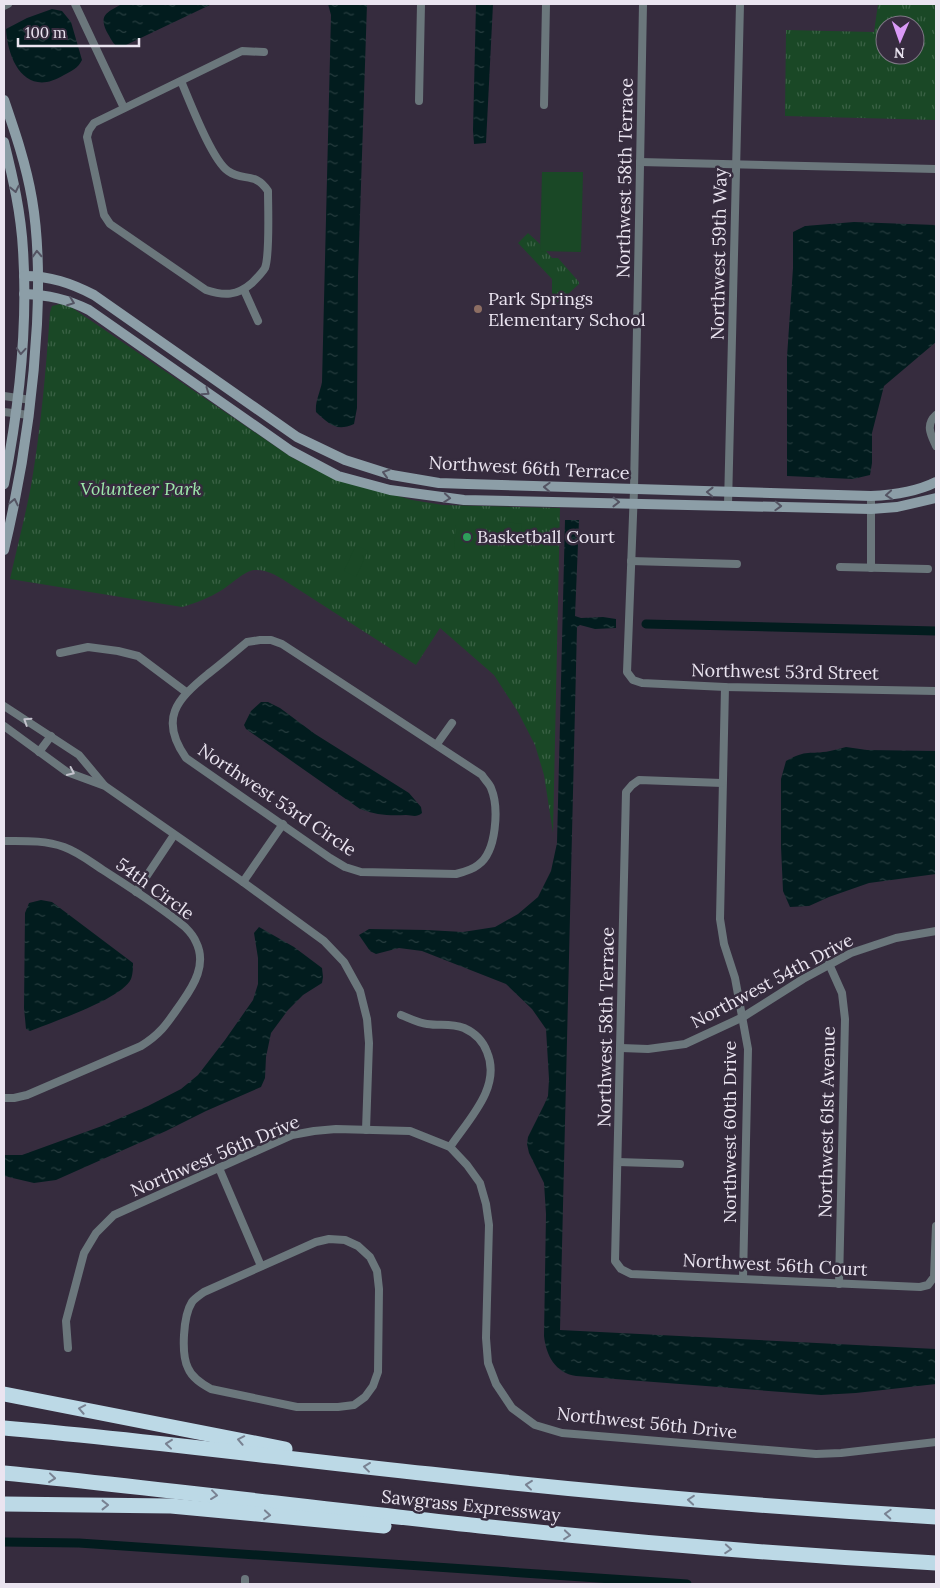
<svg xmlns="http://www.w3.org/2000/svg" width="940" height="1588" viewBox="0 0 940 1588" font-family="Lora,serif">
	<defs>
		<pattern id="grass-tufts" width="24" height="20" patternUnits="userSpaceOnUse" patternTransform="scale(1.25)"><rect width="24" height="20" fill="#1a4826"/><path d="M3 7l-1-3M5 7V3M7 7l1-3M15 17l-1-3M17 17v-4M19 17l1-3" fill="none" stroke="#3b6246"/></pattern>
		<pattern id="water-ripples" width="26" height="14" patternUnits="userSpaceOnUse" patternTransform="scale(1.25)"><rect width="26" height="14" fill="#021c1e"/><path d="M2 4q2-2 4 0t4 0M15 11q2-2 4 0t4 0" fill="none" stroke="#273d3f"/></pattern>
	</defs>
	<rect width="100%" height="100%" fill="#362c3e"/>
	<g fill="url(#grass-tufts)" fill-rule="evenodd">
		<path d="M878,4H936V120L785,116L786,30L874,32ZM885,25H915V55H885Z"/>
		<polygon points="528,233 540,244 540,251 546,251 552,258 558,258 579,282 579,284 568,294 568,297 559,303 552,298 552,279 518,243"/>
		<path d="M60,304L71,307L291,457L329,476L412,500L443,505L560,508L553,833L544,775L535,745L518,712L494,675L440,628L416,665L290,584C279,577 268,569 254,570C246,570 230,585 222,590C209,598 196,603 182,607L10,579C17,548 25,517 31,486C41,428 46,370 50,312L52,306Z"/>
	</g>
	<g fill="#1a4826">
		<polygon points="542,172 583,172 581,252 540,251"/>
		<polygon points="505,522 522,524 520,549 505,548"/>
		<polygon points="456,525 480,525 479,549 454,549"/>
		<polygon points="356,545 368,551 356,577 344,571"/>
	</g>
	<g fill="url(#water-ripples)">
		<path d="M122,4H212L126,45L118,47C113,44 111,39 108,34C98,15 106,13 122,4Z"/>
		<path d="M328,4H367L358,276L357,408L354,424C336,432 329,424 316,412C315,401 320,393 322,382L331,15Z"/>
		<polygon points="476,4 493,4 486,143 474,144 473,130"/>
		<path d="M52,9L62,11L71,22L82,60C78,68 72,71 64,75C27,98 8,63 6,29L27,18Z"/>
		<polygon points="854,222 936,225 936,342 884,386 872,433 872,463 870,475 853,479 787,476 787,357 793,268 793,232 805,226"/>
		<path d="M565,520H579L575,616L581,618L603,617L616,619V628L595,629L580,625L577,627L560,1330L936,1349V1384L856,1393L821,1395L576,1376C555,1373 546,1355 544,1336L546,1214L544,1183L529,1153L527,1144L528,1137L544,1105L548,1096L549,1079L546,1029L532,1009L506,984L422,951L399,948L376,954L370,951L359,935L369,929L427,930L463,932L495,927L518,914L538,897L551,871L557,843Z"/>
		<path d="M261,702H268L280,708L315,734L409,793L421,807L422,813C416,818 412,815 406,815C389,816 376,815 360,809L246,729L244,725L251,711Z"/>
		<path d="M846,747L867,750L936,751V874L869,883L829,897L809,906L790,907L783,891L781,847V779L786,761C807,749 809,755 830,751C836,750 841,748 846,747Z"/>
		<path d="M41,900L52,902L133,963C133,967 133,974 131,979C122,999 52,1022 30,1031L26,1029L24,1008L25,913L29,903Z"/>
		<polygon points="259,927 294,947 322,968 323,977 322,983 303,995 288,1010 271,1033 266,1057 265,1078 261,1087 206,1111 166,1131 56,1180 34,1183 4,1176 4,1155 22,1155 102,1126 148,1106 181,1089 198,1075 225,1040 253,1000 258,984 258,958 254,933"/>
	</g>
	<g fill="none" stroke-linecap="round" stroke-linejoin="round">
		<g stroke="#021c1e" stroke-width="9">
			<polyline points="646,624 936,631"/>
			<polyline points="4,1542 79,1543 687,1584"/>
		</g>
		<g stroke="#6b777c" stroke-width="8">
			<polyline points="75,4 124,108"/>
			<polyline points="643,4 634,490 627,672 633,680 642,683 725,687 936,691"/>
			<polyline points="4,6 8,4"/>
			<path d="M181,81C190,102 212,160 228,171C243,182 255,171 268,191C268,208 270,255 265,268C262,273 256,279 252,283C237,296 224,296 206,290L110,224L104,215L87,137L89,130L94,123L242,51L264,52"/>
			<polyline points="419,101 421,4"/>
			<polyline points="544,105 546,4"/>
			<polyline points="640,162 936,169"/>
			<polyline points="244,290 258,321"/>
			<polyline points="4,396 31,400"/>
			<polyline points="4,412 29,415"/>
			<path d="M936,415C925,425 931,435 936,446"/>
			<polyline points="728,505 740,4"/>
			<polyline points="631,561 737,564"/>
			<polyline points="840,567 928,569"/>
			<polyline points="871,568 871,496"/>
			<path d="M260,640H271L282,644L482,775C484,779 489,783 491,788C499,807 497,852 478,865C472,870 464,872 456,874L361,872L345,867L330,858L186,758C159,719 176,700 208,674C221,664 234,653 247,642Z"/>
			<polyline points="60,653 88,647 118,651 138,656 186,692"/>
			<polyline points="725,687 720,919 724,944 735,978 748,1049 743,1279"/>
			<polyline points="4,706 79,755 104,785"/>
			<polyline points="4,726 67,772 105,786 243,882 324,941 344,962 360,991 367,1019 369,1043 366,1130"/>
			<polyline points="437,744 452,723"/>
			<polyline points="39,752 51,736"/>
			<polyline points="722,783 639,780 632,785 626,792 615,1261 621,1269 631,1274 920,1287 928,1285 934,1277 936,1226"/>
			<path d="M4,841C24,841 45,840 64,847C78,852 91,862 103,870C131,888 160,906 185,927C189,931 194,937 196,942C207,964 194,985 182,1002C168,1022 162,1033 141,1046L27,1095L14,1098H4"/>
			<polyline points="243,882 283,824"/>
			<polyline points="136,892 174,835"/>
			<polyline points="829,964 842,993 845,1019 839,1284"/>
			<path d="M401,1015C409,1018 418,1023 427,1024C440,1026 451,1023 464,1028C475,1033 483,1041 487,1052C502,1087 468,1120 450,1147"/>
			<polyline points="621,1048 648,1049 685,1044 743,1017 803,979 851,953 896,938 936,931"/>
			<polyline points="618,1162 680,1164"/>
			<polyline points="219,1168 261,1266"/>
			<path d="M329,1239L345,1240L358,1246L370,1257L377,1271L379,1289L378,1372L373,1386L365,1397L354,1405L338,1407H297L211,1389C202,1384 192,1378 188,1368C181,1354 183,1316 192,1302C194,1299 200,1295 204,1292L316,1242Z"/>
			<polyline points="68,1348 66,1321 84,1253 96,1233 114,1215 292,1135 314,1131 336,1129 410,1131 450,1147 467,1165 480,1183 486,1204 489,1225 486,1338 488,1363 496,1384 512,1408 535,1425 562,1433 816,1454 841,1453 936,1442"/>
			<polyline points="245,1584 245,1579"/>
		</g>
		<g stroke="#8c9ea7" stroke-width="10">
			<path d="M4,100C15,132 26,164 32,199C39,240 39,282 37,324C33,400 22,475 4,550"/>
			<path d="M4,142C13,178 21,213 23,250C28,328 19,408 4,484"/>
			<path d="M24,276C50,276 71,283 94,295L297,437L345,460L392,475L439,483L467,484L871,496C894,495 916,492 936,482"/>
			<path d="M24,294C48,295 67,299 89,310L291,451L338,476L390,490L464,500L871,509L897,507L936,498"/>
		</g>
		<g stroke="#bcd9e6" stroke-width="15">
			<polyline points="4,1394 285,1449"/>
			<path d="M4,1428C146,1440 288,1459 430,1474C598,1493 767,1507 936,1517"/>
			<path d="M4,1473C166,1489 328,1510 490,1527C639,1543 787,1555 936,1563"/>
			<polyline points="4,1504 171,1506 384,1526"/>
		</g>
	</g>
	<defs><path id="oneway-chevron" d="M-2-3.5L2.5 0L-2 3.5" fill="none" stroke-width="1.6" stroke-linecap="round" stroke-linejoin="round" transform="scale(1.25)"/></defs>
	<g stroke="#545463">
		<use href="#oneway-chevron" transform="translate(15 189) rotate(78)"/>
		<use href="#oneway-chevron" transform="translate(37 254) rotate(-93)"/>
		<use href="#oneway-chevron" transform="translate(71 302) rotate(21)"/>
		<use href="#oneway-chevron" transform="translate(21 351) rotate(94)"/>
		<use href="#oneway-chevron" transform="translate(206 392) rotate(35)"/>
		<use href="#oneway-chevron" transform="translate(386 473) rotate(-163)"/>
		<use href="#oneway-chevron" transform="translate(547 487) rotate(-178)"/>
		<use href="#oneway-chevron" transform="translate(710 492) rotate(-179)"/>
		<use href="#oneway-chevron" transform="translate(889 495) rotate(175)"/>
		<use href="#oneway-chevron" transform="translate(447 498) rotate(5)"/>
		<use href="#oneway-chevron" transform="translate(14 502) rotate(-78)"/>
		<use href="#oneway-chevron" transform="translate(616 502) rotate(1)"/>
		<use href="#oneway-chevron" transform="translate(778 506) rotate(2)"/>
	</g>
	<g stroke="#c4c3cd">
		<use href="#oneway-chevron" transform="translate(27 721) rotate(-147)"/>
		<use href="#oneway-chevron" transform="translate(71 772) rotate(25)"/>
	</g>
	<g stroke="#798292">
		<use href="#oneway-chevron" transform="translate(82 1409) rotate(-169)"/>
		<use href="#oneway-chevron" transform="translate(241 1440) rotate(-169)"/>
		<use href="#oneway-chevron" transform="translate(169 1444) rotate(-174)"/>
		<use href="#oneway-chevron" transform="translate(367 1467) rotate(-173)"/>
		<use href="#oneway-chevron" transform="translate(52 1478) rotate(6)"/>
		<use href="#oneway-chevron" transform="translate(529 1485) rotate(-174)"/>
		<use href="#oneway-chevron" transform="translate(214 1495) rotate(7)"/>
		<use href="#oneway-chevron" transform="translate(691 1500) rotate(-175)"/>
		<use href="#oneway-chevron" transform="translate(105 1505)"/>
		<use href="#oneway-chevron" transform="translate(888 1514) rotate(-177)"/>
		<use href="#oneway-chevron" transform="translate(267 1515) rotate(5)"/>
		<use href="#oneway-chevron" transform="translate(567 1535) rotate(5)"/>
		<use href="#oneway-chevron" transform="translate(728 1549) rotate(4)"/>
	</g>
	<circle fill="#8d6e63" stroke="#362c3e" stroke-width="2" cx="478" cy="309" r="5"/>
	<circle fill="#2e9e5b" stroke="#362c3e" stroke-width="2" cx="467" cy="537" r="5"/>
	<g text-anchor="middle" stroke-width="5" stroke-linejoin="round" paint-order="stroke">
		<g font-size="18" fill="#eae4f0" stroke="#362c3e">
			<text transform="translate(625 178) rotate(-89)" y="6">Northwest 58th Terrace</text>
			<text transform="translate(719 254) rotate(-89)" y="6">Northwest 59th Way</text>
			<text transform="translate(529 468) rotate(3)" y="6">Northwest 66th Terrace</text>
			<text transform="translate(785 672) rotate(1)" y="6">Northwest 53rd Street</text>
			<text transform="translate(277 800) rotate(34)" y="6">Northwest 53rd Circle</text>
			<text transform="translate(155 889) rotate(36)" y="6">54th Circle</text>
			<text transform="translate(772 981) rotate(-28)" y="6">Northwest 54th Drive</text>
			<text transform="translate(606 1027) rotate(-89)" y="6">Northwest 58th Terrace</text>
			<text transform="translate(827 1122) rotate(-89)" y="6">Northwest 61st Avenue</text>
			<text transform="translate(730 1132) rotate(-90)" y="6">Northwest 60th Drive</text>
			<text transform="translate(215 1156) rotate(-23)" y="6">Northwest 56th Drive</text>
			<text transform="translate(775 1265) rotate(3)" y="6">Northwest 56th Court</text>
			<text transform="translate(647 1423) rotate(6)" y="6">Northwest 56th Drive</text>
			<text transform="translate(471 1506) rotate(6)" y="6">Sawgrass Expressway</text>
		</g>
		<g font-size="18" fill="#eae4f0" stroke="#362c3e" text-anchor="start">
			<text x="488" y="305">Park Springs<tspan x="488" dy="21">Elementary School</tspan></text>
			<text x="477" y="543">Basketball Court</text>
		</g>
		<g font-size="18" font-style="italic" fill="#9de8ab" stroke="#362c3e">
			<text x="141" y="495">Volunteer Park</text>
		</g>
	</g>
	<rect width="940" height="1588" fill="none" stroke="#eae4f0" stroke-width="10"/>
	<g transform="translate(900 40) rotate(182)"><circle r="24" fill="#362c3e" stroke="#7e7685"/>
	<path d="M0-4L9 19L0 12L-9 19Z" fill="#da9af7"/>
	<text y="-8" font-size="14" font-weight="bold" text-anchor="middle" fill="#eae4f0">N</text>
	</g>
	<path d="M18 38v8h121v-8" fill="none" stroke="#eae4f0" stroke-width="2.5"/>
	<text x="25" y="38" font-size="15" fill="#eae4f0" stroke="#362c3e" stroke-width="4" paint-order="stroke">100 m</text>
</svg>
